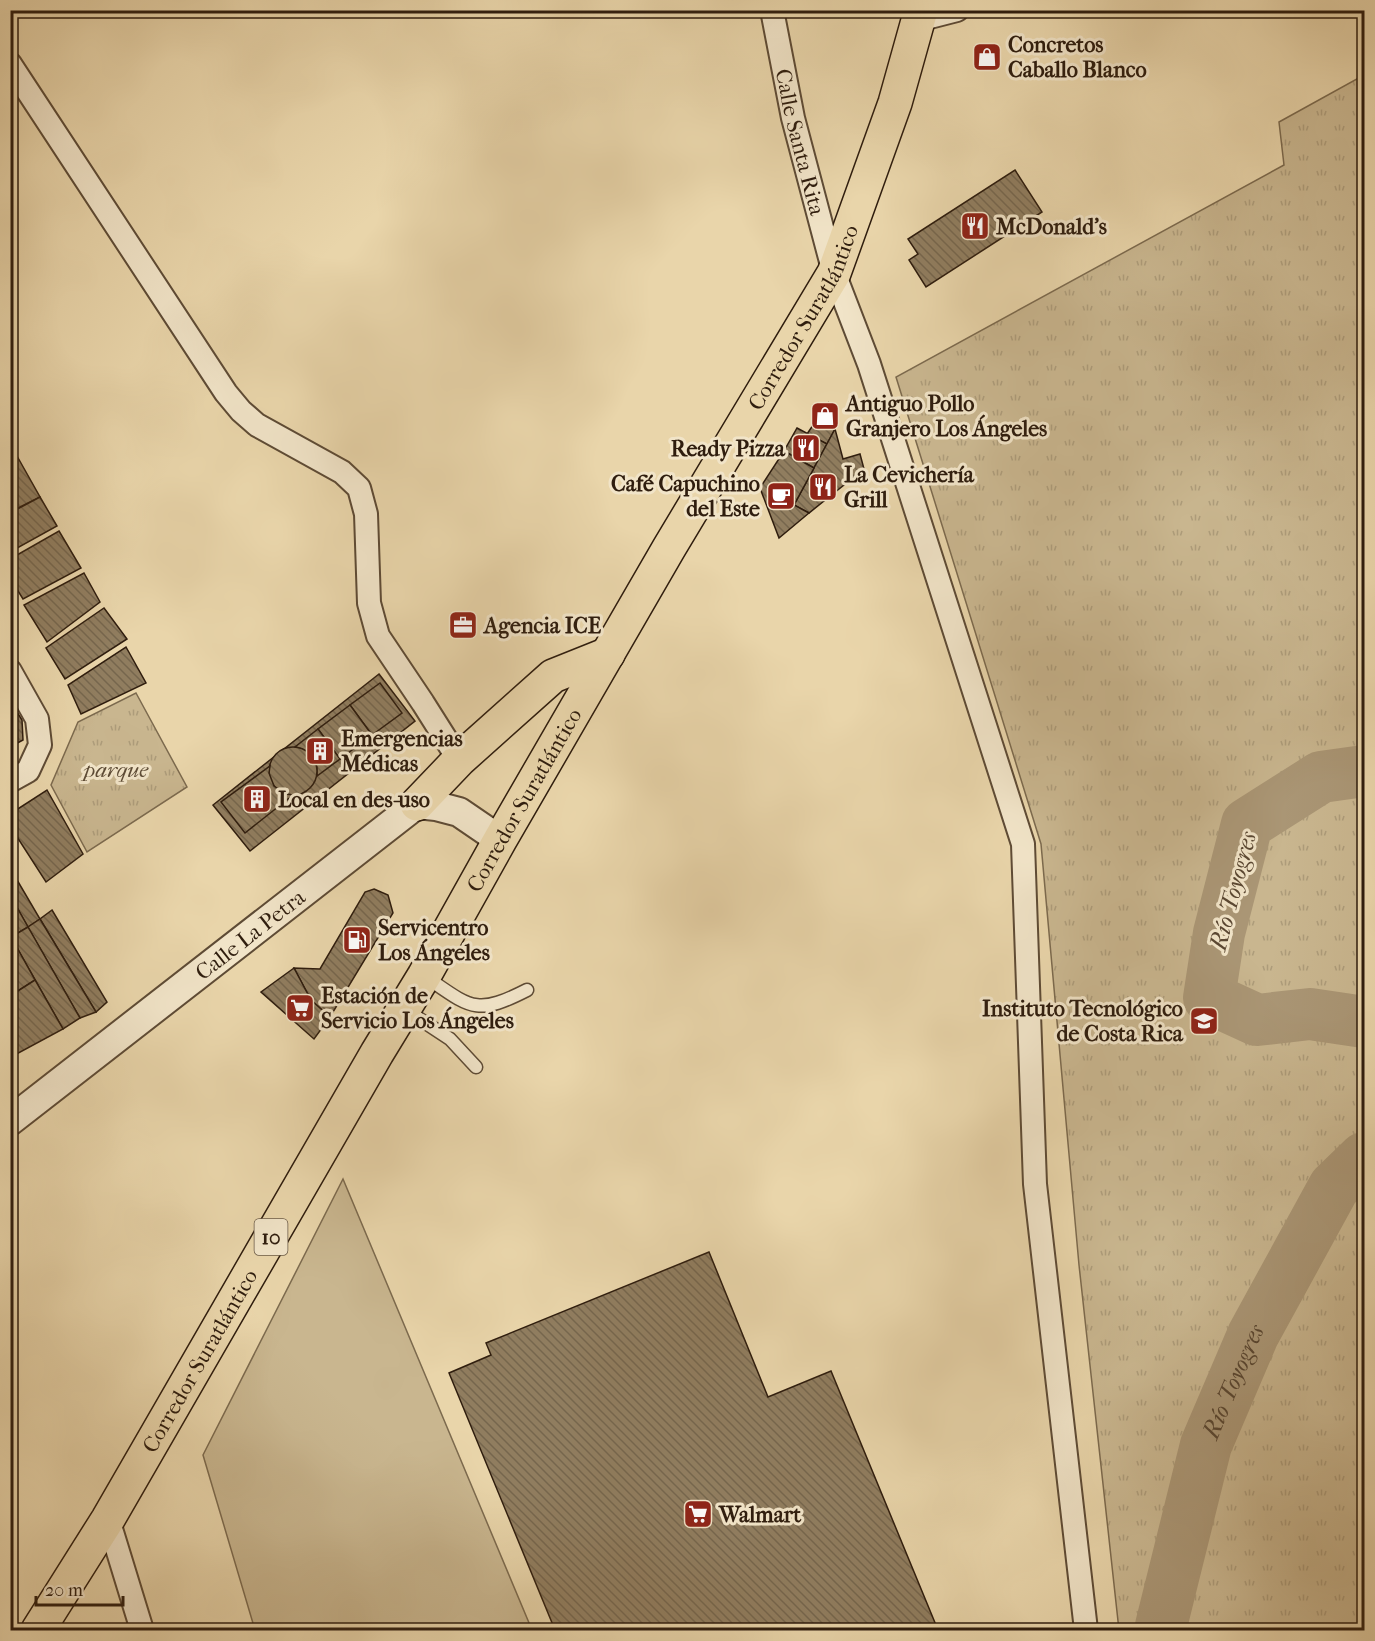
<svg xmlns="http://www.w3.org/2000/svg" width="1375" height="1641" viewBox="0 0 1375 1641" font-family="'IM FELL French Canon',serif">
	<defs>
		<pattern id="park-tufts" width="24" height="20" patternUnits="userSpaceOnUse" patternTransform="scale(1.5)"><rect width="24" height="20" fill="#c9b68f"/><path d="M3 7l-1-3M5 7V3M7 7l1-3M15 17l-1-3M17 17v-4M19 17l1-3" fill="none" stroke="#ad9c7a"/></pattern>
		<pattern id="building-back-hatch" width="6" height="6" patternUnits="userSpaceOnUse" patternTransform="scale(1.5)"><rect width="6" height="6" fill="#907d5f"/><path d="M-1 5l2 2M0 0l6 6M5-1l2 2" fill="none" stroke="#76664d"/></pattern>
	</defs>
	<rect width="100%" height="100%" fill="#e9d5aa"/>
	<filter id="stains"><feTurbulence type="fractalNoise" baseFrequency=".00333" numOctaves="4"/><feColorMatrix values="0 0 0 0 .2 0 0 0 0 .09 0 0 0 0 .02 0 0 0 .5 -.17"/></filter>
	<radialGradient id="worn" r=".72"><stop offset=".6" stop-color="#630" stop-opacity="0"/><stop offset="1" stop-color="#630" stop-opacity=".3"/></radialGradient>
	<polygon fill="#c9b68f" stroke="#7c6a4e" stroke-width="1.5" points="343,1179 532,1630 255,1630 203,1455"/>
	<g fill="url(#park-tufts)" stroke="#7c6a4e" stroke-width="1.5">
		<polygon points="1364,75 1364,1630 1119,1630 1079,1265 1041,844 896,377 1284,165 1279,122"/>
		<polygon points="136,693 187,787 87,852 51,785 78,722"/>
	</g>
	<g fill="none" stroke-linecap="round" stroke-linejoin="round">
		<g stroke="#aa9675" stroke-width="52">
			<polyline points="1364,771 1321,777 1247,824 1219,933 1209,998 1257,1020 1310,1014 1364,1022"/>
			<path id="s1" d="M1163,1630L1161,1626L1206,1445L1253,1335L1334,1187L1364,1158"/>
		</g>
	</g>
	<g fill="url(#building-back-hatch)" stroke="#2f1d0e" stroke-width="1.5">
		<polygon points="1015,170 1042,212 926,287 909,260 918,254 908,239"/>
		<polygon points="828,403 835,429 827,444 807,434"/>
		<polygon points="797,428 827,444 814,468 784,451"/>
		<polygon points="835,429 843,459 860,454 864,469 809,513 794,505"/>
		<polygon points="784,451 814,468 794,505 809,513 779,538 760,488"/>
		<polygon points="17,456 40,497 10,512 10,460"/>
		<polygon points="40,497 57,526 10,552 10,513"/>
		<polygon points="59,531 81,568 23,599 10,578 10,559"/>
		<polygon points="84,573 100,602 47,642 24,605"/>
		<polygon points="104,608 127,639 65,679 46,648"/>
		<polygon points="126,647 146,683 81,714 68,685"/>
		<polygon points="379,674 415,721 250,851 213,805"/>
		<polygon points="380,683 402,713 372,735 350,705"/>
		<polygon points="10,701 22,720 23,740 10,747"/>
		<polygon points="350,705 372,735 340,759 318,729"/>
		<polygon points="318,729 340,759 317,776 317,768 315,760 309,754 302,749 295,747"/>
		<circle cx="293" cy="771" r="24"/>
		<polygon points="270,766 269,773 274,786 286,794 293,795 245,833 221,802"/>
		<polygon points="47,790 83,854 46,882 10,826 10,814"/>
		<polygon points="10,868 40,919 28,927 10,895"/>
		<polygon points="374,889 388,895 393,913 330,1017 311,1000 294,968 320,969 365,892"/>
		<polygon points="10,895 28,927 11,937 10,937"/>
		<polygon points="52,910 107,1002 96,1012 40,919"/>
		<polygon points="40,919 96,1012 80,1018 28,927"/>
		<polygon points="28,927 80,1018 63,1029 11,937"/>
		<polygon points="11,937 35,980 10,996 10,937"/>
		<polygon points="294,968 311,1000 330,1017 314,1039 261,992"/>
		<polygon points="35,980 63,1029 11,1057 10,996"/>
		<polygon points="709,1252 768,1397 831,1371 938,1630 555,1630 449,1373 491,1355 486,1343"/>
	</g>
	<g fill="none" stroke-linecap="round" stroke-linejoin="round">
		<g stroke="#5e4b35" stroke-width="15">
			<g id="service">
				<path d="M426,977C471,1008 476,1016 527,990"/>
				<polyline points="406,1010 450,1039 476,1067"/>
			</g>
		</g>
		<g stroke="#5e4b35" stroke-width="26">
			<g id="minor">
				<path id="s2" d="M772,10L793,118L834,273L869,364L1023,844L1035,1184L1086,1630"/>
				<polyline points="918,20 957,10"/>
				<polyline points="10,64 226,393 241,411 257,425 342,472 359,488 366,514 369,603 378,636 423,703 459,760"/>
				<polyline points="10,671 37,719 40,745 28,771 10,781"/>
				<polyline points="108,1519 142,1630"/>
			</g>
		</g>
		<g stroke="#5e4b35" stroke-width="32">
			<g id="tertiary">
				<path id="s3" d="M10,1121L417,804L436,806L459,812L500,840"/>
			</g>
		</g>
		<g stroke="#2f1d0e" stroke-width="36">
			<g id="primary">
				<polyline points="417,804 459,760 553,676 608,654"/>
				<path id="s4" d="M38,1630L108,1519L377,1053L424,976L500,840L669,548L834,273L895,103L921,10"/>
			</g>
		</g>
		<use href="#service" stroke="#f1e4c8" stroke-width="12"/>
		<use href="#minor" stroke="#f1e4c8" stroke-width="22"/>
		<use href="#tertiary" stroke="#f1e4c8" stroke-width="28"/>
		<use href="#primary" stroke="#e9d5aa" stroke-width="33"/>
	</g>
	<defs>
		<g id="shop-square" transform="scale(1.5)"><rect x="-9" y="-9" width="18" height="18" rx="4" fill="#8f2418" stroke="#f1e4c8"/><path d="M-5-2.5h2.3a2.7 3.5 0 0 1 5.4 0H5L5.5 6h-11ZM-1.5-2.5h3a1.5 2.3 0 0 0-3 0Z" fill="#fff"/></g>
		<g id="restaurant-square" transform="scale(1.5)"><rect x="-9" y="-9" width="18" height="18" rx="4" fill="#8f2418" stroke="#f1e4c8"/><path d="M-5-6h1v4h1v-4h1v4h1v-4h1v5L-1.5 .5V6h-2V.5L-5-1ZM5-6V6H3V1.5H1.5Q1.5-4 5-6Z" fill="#fff"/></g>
		<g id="cafe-square" transform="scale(1.5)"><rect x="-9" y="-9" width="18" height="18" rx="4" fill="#8f2418" stroke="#f1e4c8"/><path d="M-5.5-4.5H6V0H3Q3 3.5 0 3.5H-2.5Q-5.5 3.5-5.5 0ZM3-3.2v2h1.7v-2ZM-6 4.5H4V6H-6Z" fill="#fff"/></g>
		<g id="office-square" transform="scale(1.5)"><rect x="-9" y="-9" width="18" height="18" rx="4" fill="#8f2418" stroke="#f1e4c8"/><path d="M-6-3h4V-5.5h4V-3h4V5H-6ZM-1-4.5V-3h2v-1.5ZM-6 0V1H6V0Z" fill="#fff"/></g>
		<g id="building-square" transform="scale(1.5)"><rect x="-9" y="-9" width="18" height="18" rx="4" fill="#8f2418" stroke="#f1e4c8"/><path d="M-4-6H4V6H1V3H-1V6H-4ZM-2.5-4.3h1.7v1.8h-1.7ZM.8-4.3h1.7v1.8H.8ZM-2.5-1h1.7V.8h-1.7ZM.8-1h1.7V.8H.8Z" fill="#fff"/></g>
		<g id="fuel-square" transform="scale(1.5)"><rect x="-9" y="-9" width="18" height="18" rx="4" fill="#8f2418" stroke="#f1e4c8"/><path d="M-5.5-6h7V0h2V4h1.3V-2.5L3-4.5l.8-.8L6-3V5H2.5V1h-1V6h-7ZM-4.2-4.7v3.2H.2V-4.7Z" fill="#fff"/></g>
		<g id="supermarket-square" transform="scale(1.5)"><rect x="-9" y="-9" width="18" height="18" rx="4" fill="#8f2418" stroke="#f1e4c8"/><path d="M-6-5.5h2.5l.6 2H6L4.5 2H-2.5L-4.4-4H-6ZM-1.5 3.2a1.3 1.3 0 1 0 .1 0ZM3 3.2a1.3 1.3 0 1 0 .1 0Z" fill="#fff"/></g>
		<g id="university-square" transform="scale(1.5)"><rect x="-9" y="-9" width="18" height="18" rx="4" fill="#8f2418" stroke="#f1e4c8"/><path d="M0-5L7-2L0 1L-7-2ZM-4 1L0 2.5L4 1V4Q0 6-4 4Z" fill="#fff"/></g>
	</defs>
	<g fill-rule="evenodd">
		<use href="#shop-square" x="987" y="57"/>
		<use href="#restaurant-square" x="975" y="226"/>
		<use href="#shop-square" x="825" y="416"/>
		<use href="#restaurant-square" x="806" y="448"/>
		<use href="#restaurant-square" x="823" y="487"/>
		<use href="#cafe-square" x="781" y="496"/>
		<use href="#office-square" x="463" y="625"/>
		<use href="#building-square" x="320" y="751"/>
		<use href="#building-square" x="257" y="799"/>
		<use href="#fuel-square" x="357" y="940"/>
		<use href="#supermarket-square" x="300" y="1008"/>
		<use href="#university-square" x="1204" y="1021"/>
		<use href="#supermarket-square" x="698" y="1514"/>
	</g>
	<g text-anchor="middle" stroke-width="6" stroke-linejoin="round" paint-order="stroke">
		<rect fill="#f1e4c8" stroke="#695946" stroke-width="1.5" x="254.5" y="1219" width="33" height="36" rx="4.5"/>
		<g font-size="21" font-weight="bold" fill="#2f1d0e">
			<text x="271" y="1244">10</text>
		</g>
		<g font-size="22" font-weight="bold" fill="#2f1d0e" stroke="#f1e4c8" text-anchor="start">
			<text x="1008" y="52">Concretos<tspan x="1008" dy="25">Caballo Blanco</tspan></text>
			<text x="996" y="234">McDonald's</text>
			<text x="846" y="411">Antiguo Pollo<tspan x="846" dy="25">Granjero Los Ángeles</tspan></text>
			<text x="785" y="456" text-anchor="end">Ready Pizza</text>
			<text x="844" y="482">La Cevichería<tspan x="844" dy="25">Grill</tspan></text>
			<text x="760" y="491" text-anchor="end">Café Capuchino<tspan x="760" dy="25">del Este</tspan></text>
			<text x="484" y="633">Agencia ICE</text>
			<text x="341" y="746">Emergencias<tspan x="341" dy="25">Médicas</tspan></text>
			<text x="278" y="807">Local en des-uso</text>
			<text x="378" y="935">Servicentro<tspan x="378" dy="25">Los Ángeles</tspan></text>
			<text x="321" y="1003">Estación de<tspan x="321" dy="25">Servicio Los Ángeles</tspan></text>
			<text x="1183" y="1016" text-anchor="end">Instituto Tecnológico<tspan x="1183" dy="25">de Costa Rica</tspan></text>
			<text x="719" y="1522">Walmart</text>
		</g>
		<g font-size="22" fill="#2f1d0e" stroke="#f1e4c8">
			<text dy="8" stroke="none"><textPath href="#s2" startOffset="135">Calle Santa Rita</textPath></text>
			<text dy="8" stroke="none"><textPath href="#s4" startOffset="1520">Corredor Suratlántico</textPath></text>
			<text dy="8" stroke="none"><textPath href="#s4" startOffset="962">Corredor Suratlántico</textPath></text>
			<text dy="8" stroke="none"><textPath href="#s3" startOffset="304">Calle La Petra</textPath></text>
			<text dy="8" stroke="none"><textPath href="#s4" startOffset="314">Corredor Suratlántico</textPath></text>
		</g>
		<g font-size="22" font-style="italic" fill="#5d4b35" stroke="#f1e4c8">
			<text x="116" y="777">parque</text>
		</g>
		<g font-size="24" font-style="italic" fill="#5a4732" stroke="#f1e4c8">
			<text transform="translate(1233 891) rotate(-75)" y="8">Río Toyogres</text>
			<text dy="8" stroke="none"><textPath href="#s1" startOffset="260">Río Toyogres</textPath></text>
		</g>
	</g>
	<rect width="1375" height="1641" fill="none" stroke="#e9d5aa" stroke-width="36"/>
	<rect x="12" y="12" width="1351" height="1617" fill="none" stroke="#2f1d0e" stroke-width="3"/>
	<rect x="18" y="18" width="1339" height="1605" fill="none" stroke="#2f1d0e" stroke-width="1.5"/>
	<path d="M36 1596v9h87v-9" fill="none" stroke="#2f1d0e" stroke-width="3"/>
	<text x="45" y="1596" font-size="18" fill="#2f1d0e" stroke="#f1e4c8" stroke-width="4.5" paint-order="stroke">20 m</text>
	<rect width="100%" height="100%" filter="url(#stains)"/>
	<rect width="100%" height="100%" fill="url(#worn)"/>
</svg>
